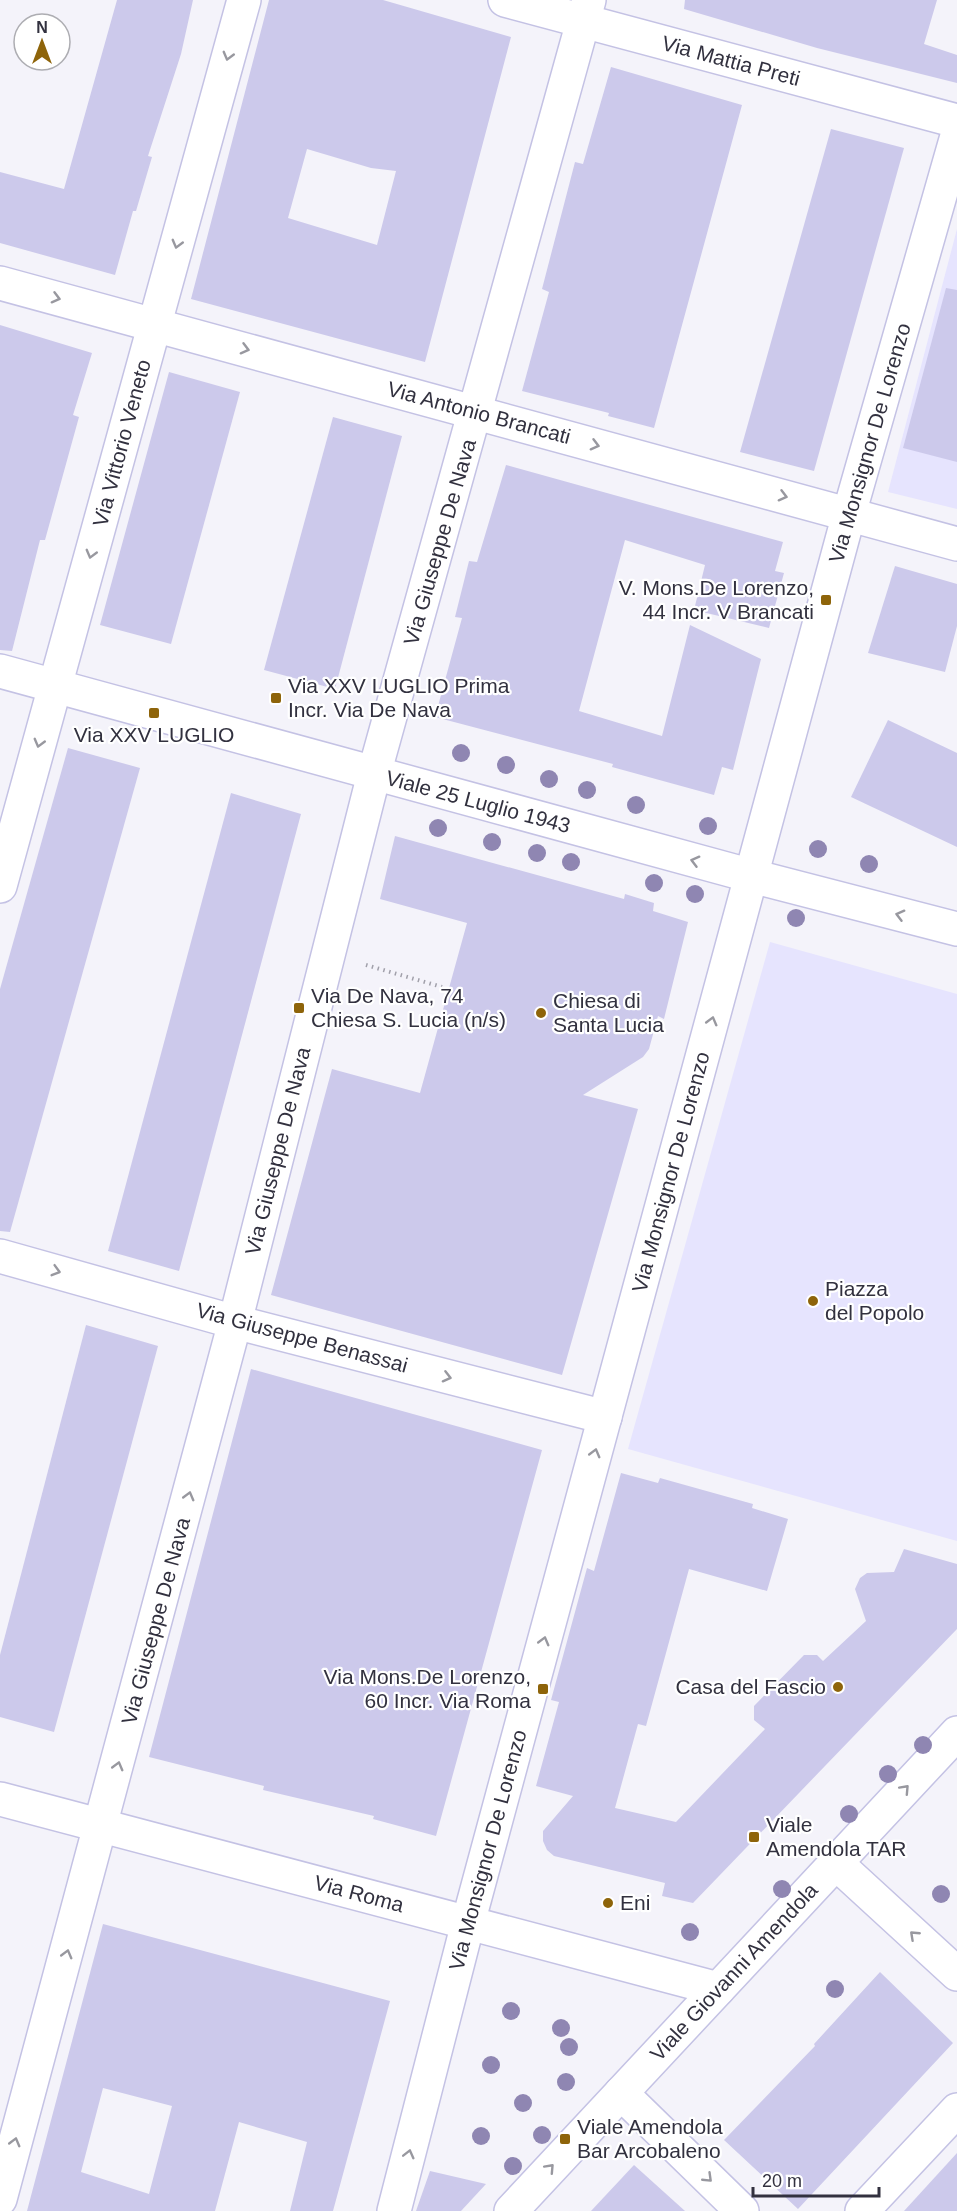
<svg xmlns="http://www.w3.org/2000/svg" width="957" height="2211" viewBox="0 0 957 2211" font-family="Arial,sans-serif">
	<rect width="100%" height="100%" fill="#f4f3fa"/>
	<g fill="#e6e4fe">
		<polygon points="957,229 957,509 888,492"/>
		<polygon points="770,942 957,994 957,1541 628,1449"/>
	</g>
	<g fill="#ccc9eb" fill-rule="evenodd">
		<polygon points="117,0 193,0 181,54 148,156 152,157 136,211 133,211 115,275 0,243 0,172 64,189"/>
		<path d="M269,0H383L511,37L425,362L191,299ZM307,149L371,168L396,171L377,245L288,218Z"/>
		<polygon points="685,0 937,0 924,44 957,55 957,83 817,48 684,9"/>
		<polygon points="611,67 742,105 654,428 608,416 609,413 522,391 549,292 542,289 575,162 583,164"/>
		<polygon points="831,129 904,148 814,471 740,452"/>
		<polygon points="946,288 957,290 957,462 903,448"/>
		<polygon points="0,325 92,353 73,415 79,417 45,540 40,540 12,651 0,650"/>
		<polygon points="169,372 240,392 171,644 100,625"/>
		<polygon points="333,417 402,436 335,689 264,670"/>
		<polygon points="506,465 783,542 775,571 784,573 769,628 694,610 705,565 625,540 579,711 662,736 690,625 761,659 733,770 722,767 714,795 612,767 613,764 435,717 462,618 455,617 469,561 477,562"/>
		<polygon points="895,566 957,584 957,626 945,672 868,653"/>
		<polygon points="888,720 957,753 957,847 851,797"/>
		<polygon points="68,748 140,768 10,1232 0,1231 0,989"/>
		<polygon points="231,793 301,814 179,1271 108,1251"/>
		<polygon points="395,836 624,899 625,894 654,903 653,911 688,922 664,1019 658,1016 649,1049 643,1057 583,1095 638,1109 562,1375 271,1295 332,1069 420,1093 467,923 380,899"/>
		<polygon points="86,1325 158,1346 54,1732 0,1717 0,1655"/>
		<polygon points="251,1369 542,1450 436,1836 373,1819 374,1816 263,1790 264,1786 149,1757"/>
		<polygon points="621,1473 658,1483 660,1478 753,1504 752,1508 788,1519 767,1591 689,1569 646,1726 638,1724 615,1808 676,1822 765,1729 754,1720 754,1706 804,1655 817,1655 823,1661 866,1621 855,1589 860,1578 867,1573 894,1572 904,1549 957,1564 957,1629 693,1903 662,1896 665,1883 554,1856 547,1850 543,1841 543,1831 573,1796 536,1786 559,1702 551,1700 587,1568 594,1571"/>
		<path d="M103,1924L390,2001L333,2211H290L307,2142L239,2122L215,2211H27ZM103,2088L172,2106L149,2194L81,2172Z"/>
		<polygon points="880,1972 953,2043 798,2209 724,2140 815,2046 814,2044"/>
		<polygon points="957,2153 957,2211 904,2211"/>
		<polygon points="634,2165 685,2211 591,2211"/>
		<polygon points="430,2171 486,2184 461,2211 416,2211"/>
	</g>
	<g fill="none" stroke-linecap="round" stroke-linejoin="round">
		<g stroke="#c4c2e4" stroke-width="36">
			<g id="minor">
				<polyline points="505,0 957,121"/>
				<polyline points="0,283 957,544"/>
				<polyline points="0,1256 235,1322 605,1417"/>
				<polyline points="836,1863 957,1974"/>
				<polyline points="621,2093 742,2211"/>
				<polyline points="394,2211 468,1923 849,514 957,136"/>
				<polyline points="862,2211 957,2110"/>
			</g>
		</g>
		<g stroke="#c4c2e4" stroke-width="36">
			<g id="tertiary">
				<polyline points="0,671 752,876 957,929"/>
				<polyline points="0,886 244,0"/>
				<polyline points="0,1799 718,1989"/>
				<polyline points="0,2199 235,1322 374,774 589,0"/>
				<polyline points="511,2211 957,1733"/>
			</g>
		</g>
		<polyline stroke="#a1a0aa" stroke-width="4" stroke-dasharray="1.5 4.5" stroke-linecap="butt" points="366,965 442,987"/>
		<use href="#minor" stroke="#fff" stroke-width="33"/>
		<use href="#tertiary" stroke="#fff" stroke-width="33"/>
	</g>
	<g fill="#8f86b2">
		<circle cx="461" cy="753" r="9"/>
		<circle cx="506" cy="765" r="9"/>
		<circle cx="549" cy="779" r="9"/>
		<circle cx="587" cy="790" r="9"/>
		<circle cx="636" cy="805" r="9"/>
		<circle cx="708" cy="826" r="9"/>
		<circle cx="438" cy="828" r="9"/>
		<circle cx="492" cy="842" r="9"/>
		<circle cx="818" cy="849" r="9"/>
		<circle cx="537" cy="853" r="9"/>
		<circle cx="571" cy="862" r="9"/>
		<circle cx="869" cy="864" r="9"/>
		<circle cx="654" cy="883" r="9"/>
		<circle cx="695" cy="894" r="9"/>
		<circle cx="796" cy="918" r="9"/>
		<circle cx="923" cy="1745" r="9"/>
		<circle cx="888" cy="1774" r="9"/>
		<circle cx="849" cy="1814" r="9"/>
		<circle cx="782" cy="1889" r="9"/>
		<circle cx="941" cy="1894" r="9"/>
		<circle cx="690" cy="1932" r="9"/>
		<circle cx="835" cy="1989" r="9"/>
		<circle cx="511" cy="2011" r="9"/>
		<circle cx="561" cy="2028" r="9"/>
		<circle cx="569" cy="2047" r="9"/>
		<circle cx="491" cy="2065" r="9"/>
		<circle cx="566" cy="2082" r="9"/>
		<circle cx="523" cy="2103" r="9"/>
		<circle cx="542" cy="2135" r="9"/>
		<circle cx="481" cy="2136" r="9"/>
		<circle cx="513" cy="2166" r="9"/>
	</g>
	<defs><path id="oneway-chevron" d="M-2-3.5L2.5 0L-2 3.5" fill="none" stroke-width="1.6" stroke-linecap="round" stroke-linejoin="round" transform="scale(1.5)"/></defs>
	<g stroke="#98989f">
		<use href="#oneway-chevron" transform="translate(228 56) rotate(105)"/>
		<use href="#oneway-chevron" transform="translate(177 244) rotate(105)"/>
		<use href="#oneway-chevron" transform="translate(56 298) rotate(15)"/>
		<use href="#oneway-chevron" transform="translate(245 349) rotate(15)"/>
		<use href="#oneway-chevron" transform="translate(595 445) rotate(15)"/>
		<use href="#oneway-chevron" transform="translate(783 496) rotate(15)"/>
		<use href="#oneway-chevron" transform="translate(91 554) rotate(105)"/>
		<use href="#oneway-chevron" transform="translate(39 743) rotate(105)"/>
		<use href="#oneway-chevron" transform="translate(695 861) rotate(-165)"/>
		<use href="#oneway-chevron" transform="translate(900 915) rotate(-165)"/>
		<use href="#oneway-chevron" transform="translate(712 1021) rotate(-75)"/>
		<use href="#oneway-chevron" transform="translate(56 1271) rotate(16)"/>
		<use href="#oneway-chevron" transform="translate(447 1377) rotate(14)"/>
		<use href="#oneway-chevron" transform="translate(595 1453) rotate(-75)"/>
		<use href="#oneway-chevron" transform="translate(189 1496) rotate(-75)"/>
		<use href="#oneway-chevron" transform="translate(544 1641) rotate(-75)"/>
		<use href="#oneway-chevron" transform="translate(118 1766) rotate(-75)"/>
		<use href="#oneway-chevron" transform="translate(905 1789) rotate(-47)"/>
		<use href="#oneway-chevron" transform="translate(914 1935) rotate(-137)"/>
		<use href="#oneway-chevron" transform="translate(67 1954) rotate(-75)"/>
		<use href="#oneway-chevron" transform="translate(15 2142) rotate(-75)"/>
		<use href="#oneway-chevron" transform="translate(409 2154) rotate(-76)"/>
		<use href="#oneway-chevron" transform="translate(550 2168) rotate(-47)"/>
		<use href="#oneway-chevron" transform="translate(708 2178) rotate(44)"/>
	</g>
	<g fill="#8e640a" stroke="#fff" stroke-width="2">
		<rect x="820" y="594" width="12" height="12" rx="3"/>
		<rect x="270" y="692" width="12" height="12" rx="3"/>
		<rect x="148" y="707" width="12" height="12" rx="3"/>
		<rect x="293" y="1002" width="12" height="12" rx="3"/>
		<circle cx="541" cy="1013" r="6"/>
		<circle cx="813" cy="1301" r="6"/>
		<circle cx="838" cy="1687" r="6"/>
		<rect x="537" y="1683" width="12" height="12" rx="3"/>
		<rect x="748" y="1831" width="12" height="12" rx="3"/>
		<circle cx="608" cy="1903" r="6"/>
		<rect x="559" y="2133" width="12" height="12" rx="3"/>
	</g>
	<g text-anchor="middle" stroke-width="4.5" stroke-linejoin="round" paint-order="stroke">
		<g font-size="21" fill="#32313f" stroke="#fff">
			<text transform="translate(731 61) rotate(15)" y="7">Via Mattia Preti</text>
			<text transform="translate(479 413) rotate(15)" y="7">Via Antonio Brancati</text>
			<text transform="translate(122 443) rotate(-75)" y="7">Via Vittorio Veneto</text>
			<text transform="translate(870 443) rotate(-74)" y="7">Via Monsignor De Lorenzo</text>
			<text transform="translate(440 542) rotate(-74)" y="7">Via Giuseppe De Nava</text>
			<text transform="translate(478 802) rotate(15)" y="7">Viale 25 Luglio 1943</text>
			<text transform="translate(278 1151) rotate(-76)" y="7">Via Giuseppe De Nava</text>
			<text transform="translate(671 1172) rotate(-75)" y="7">Via Monsignor De Lorenzo</text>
			<text transform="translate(302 1338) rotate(15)" y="7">Via Giuseppe Benassai</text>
			<text transform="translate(156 1621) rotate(-75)" y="7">Via Giuseppe De Nava</text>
			<text transform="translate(488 1850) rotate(-75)" y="7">Via Monsignor De Lorenzo</text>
			<text transform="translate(359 1894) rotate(15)" y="7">Via Roma</text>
			<text transform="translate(734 1972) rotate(-47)" y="7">Viale Giovanni Amendola</text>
		</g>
		<g font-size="21" fill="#32313f" stroke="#fff" text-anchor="start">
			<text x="814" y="595" text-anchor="end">V. Mons.De Lorenzo,<tspan x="814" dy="24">44 Incr. V Brancati</tspan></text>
			<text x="288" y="693">Via XXV LUGLIO Prima<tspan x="288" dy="24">Incr. Via De Nava</tspan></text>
			<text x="154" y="742" text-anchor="middle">Via XXV LUGLIO</text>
			<text x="311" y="1003">Via De Nava, 74<tspan x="311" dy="24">Chiesa S. Lucia (n/s)</tspan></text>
			<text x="553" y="1008">Chiesa di<tspan x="553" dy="24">Santa Lucia</tspan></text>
			<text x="825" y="1296">Piazza<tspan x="825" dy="24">del Popolo</tspan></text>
			<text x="531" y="1684" text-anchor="end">Via Mons.De Lorenzo,<tspan x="531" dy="24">60 Incr. Via Roma</tspan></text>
			<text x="826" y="1694" text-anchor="end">Casa del Fascio</text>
			<text x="766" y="1832">Viale<tspan x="766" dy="24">Amendola TAR</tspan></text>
			<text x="620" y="1910">Eni</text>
			<text x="577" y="2134">Viale Amendola<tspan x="577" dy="24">Bar Arcobaleno</tspan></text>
		</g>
	</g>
	<g transform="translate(42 42)"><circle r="28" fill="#ffffff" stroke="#adadb2" stroke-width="1.5"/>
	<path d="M0-4.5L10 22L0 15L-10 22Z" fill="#8e640a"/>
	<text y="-9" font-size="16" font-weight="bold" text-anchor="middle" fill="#32313f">N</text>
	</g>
	<path d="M753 2187v9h126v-9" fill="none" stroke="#32313f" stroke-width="3"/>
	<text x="762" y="2187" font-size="18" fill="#32313f" stroke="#ffffff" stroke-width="4.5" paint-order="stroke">20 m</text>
</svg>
